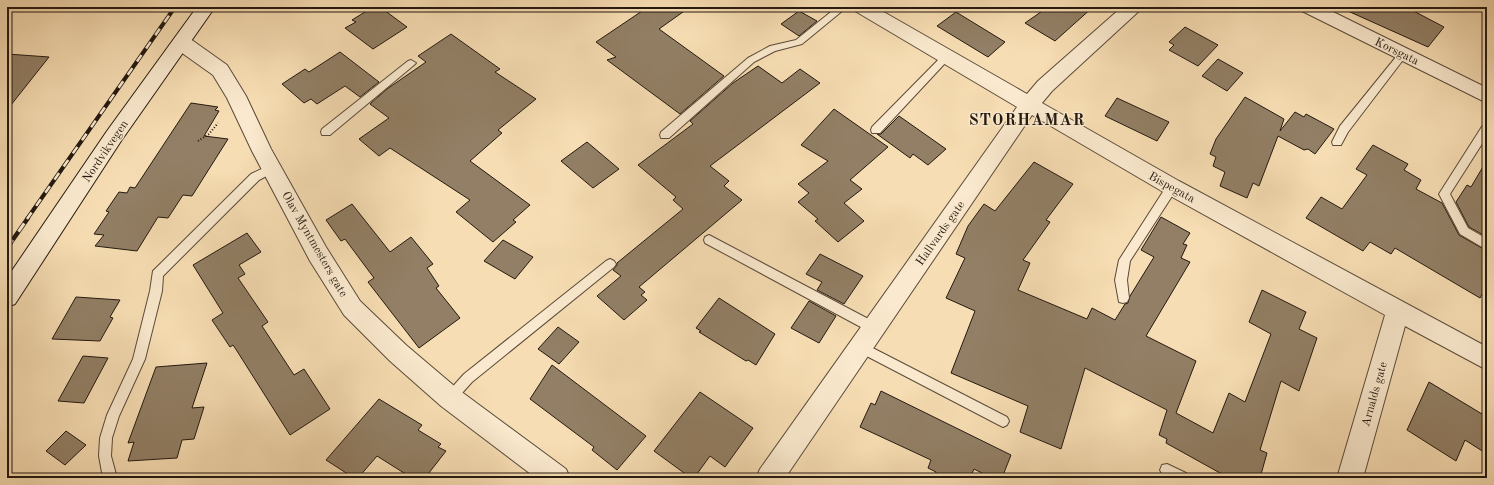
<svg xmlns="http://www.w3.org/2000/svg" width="1494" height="485" viewBox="0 0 1494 485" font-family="'Old Standard TT',serif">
	<rect width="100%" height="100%" fill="#f7ddb3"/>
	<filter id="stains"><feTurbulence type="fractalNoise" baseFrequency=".005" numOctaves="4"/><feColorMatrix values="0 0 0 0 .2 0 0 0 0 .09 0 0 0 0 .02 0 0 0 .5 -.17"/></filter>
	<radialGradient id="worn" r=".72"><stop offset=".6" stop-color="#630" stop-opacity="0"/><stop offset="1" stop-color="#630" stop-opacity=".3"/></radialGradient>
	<g fill="#927f65" stroke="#241910">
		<polygon points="373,7 380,7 407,27 373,49 345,28 356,22 352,20"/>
		<polygon points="648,7 690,7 659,29 724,76 680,114 607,60 616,57 596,42"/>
		<polygon points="1048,7 1093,7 1055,41 1025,23"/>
		<polygon points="1339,7 1406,7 1444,27 1428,47"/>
		<polygon points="799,11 817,21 799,36 781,24"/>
		<polygon points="956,12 1005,42 988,57 937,26"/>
		<polygon points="1185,27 1218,45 1198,66 1169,50 1174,45 1169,42"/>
		<polygon points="451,34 500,69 495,72 536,99 498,130 502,133 470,161 530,205 513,220 516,222 493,242 456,212 470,200 390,148 379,156 359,139 389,118 370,104 387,89 426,62 418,56"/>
		<polygon points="340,52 379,82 360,97 345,86 317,104 311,99 304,103 282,84 305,69 309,72"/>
		<polygon points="7,54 49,57 7,110"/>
		<polygon points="1218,59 1243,73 1227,91 1202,76"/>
		<polygon points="758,66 782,83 800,69 820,83 710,166 729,181 724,186 742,200 639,287 645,292 641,295 647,300 624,320 597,296 621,276 613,270 617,265 617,263 683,209 673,200 676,197 638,165 693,124 690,121 733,83"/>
		<polygon points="1245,97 1284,119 1280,131 1295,112 1304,117 1306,114 1334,129 1315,154 1308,149 1304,150 1278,136 1259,186 1253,183 1247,198 1220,186 1225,172 1213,166 1216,157 1210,154 1216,139"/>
		<polygon points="1117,98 1169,122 1157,141 1105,116"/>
		<polygon points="191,103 218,107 215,110 219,111 204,136 228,139 192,196 183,195 168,218 158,217 137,251 95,246 104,235 94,234 109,212 106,211 119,192 127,193 130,187 135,188"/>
		<polygon points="834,109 888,147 850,180 862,189 844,203 864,221 838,242 815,221 818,219 798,202 809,193 798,184 828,161 801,145"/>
		<polygon points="899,116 946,149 928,165 913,154 910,158 877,134 881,134"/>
		<polygon points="587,142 619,169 593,188 561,161"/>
		<polygon points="1373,145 1408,164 1404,170 1421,180 1416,189 1442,203 1459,235 1487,251 1487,286 1480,298 1395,248 1391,254 1370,242 1363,251 1306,218 1321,197 1342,209 1367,175 1356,169"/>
		<polygon points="1487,160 1487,237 1469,227 1456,202 1467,185 1471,187"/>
		<polygon points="1034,162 1073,184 1046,220 1050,222 1023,260 1030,263 1018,290 1087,319 1092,308 1115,320 1125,304 1128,303 1130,296 1154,257 1141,250 1161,217 1190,233 1183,244 1187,245 1181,258 1190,262 1146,336 1196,361 1176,413 1213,433 1229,393 1245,402 1271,334 1249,322 1262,290 1306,312 1299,329 1317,338 1299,391 1281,381 1260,450 1267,453 1260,478 1229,478 1166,443 1167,439 1159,435 1167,410 1085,368 1061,449 1020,432 1028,406 951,373 975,311 946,298 965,258 956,254 968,226 984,204 995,211"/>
		<polygon points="352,204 390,252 411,237 433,264 427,268 439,286 436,288 460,318 419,348 368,282 374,278 345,239 341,241 326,220"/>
		<polygon points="247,233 261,252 239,265 245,274 238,278 268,322 262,326 294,375 304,369 330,409 290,435 237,351 233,345 230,347 212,320 223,313 193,265"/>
		<polygon points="503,240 533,257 515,279 484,261"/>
		<polygon points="820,254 863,276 844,304 817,290 822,282 806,274"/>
		<polygon points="76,297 120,300 110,317 113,318 100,341 52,339"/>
		<polygon points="719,298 775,334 756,365 748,360 746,361 699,332 701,331 696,328"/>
		<polygon points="809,301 836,316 819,343 791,328"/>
		<polygon points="558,327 579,342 559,364 538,349"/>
		<polygon points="83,356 108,358 84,403 58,401"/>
		<polygon points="207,363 192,408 204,407 194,439 182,440 177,458 128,461 134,442 128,443 156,367"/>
		<polygon points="552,365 646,436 617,470 592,450 594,447 530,399"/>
		<polygon points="1429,382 1487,417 1487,454 1465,440 1456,461 1407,430"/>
		<polygon points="881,391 1011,455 1002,478 992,478 974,469 970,478 934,478 936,472 928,468 931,460 860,427 871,403 875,405"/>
		<polygon points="700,392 753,428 725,467 710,456 694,478 691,478 654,451"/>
		<polygon points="379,399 422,425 418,430 441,444 438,447 446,451 425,478 412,478 377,456 358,478 354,478 326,460"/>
		<polygon points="66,431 86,445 65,465 46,451"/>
	</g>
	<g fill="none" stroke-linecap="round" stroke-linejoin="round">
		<g stroke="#594a39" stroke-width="2">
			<g id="lane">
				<polygon points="837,7 847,7 802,44 775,51 754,62 669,138 661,138 660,135 661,132 748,58 770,46 796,40"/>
				<polygon points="1403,51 1406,52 1408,54 1406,56 1348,132 1341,145 1333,145 1332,142 1340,126 1400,52"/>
				<polygon points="946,54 949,55 951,57 949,59 880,133 872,133 871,130 872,127 943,55"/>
				<polygon points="411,60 416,63 414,65 330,135 322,135 321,132 322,129 408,61"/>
				<polygon points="1487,124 1487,136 1450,194 1468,228 1487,239 1487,250 1460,234 1439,194 1483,125"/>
				<polygon points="272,164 276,165 277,168 276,171 259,180 163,276 162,291 145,359 119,416 112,438 111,456 117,478 103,478 99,456 100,438 107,415 133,359 150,291 153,271 251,174"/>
				<polygon points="1172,183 1176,184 1177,187 1176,190 1130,261 1127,280 1129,298 1127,302 1123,303 1119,302 1115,280 1119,260 1168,184"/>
				<polygon points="709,235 878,324 880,328 878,332 874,333 870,332 705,243 704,240 705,237"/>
				<polygon points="610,259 614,261 616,264 614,267 472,382 454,402 450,404 446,402 444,398 446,394 464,374 606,261"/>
				<polygon points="861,342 1007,417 1009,421 1007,425 1003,427 999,425 857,351 855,347 857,343"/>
				<path d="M1167,464L1186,473L1188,478C1178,478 1165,481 1160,470L1162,465Z"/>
			</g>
		</g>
		<g stroke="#594a39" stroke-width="2">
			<g id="street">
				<polygon points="852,7 875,7 1027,94 1038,81 1122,7 1142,7 1139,11 1052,91 1042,103 1179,181 1487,347 1487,370 1405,326 1363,478 1337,478 1385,315 1165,193 1032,115 785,478 756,478 760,469 1017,107 855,11"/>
				<polygon points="1299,7 1323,7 1487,88 1487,103 1302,11"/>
				<polygon points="182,36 189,38 227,65 246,96 271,149 326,247 360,301 406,345 459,390 566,469 570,478 536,478 441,406 390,361 344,315 310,261 252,151 227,98 213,75 175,48 173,43 175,38"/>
			</g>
		</g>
		<g stroke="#241910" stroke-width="2">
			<polygon id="secondary" points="197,7 215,7 121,141 15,304 7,307 7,278 107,131"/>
		</g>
		<polyline stroke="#241910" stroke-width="2" stroke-dasharray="1 2" stroke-linecap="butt" points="198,141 209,134 218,123"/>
		<use href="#lane" fill="#fae9ce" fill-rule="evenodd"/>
		<use href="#street" fill="#fae9ce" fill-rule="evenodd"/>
		<use href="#secondary" fill="#fae9ce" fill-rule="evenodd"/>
		<g stroke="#241910" stroke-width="4">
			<polyline id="rail-far1" points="27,219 175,7"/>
		</g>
		<g stroke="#241910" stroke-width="4.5">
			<polyline id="rail" points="7,248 28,218"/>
		</g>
		<use href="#rail-far1" stroke="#fae9ce" stroke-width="2.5" stroke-dasharray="8" stroke-linecap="butt"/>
		<use href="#rail" stroke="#fae9ce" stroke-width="3" stroke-dasharray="10" stroke-linecap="butt"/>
	</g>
	<g text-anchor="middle" stroke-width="3" stroke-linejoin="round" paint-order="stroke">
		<g font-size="12" fill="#241910" stroke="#fae9ce">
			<text transform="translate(1397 51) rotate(26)" y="4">Korsgata</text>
			<text transform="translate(105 151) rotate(-56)" y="4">Nordvikvegen</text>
			<text transform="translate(1172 187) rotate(29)" y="4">Bispegata</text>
			<text transform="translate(940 233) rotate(-55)" y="4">Hallvards gate</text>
			<text transform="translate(315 244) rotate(60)" y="4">Olav Myntmesters gate</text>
			<text transform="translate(1374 394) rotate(-74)" y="4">Arnalds gate</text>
		</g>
		<g font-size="16" font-weight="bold" letter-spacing="1" fill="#241910" stroke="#fae9ce">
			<text x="1027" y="125">STORHAMAR</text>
		</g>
	</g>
	<rect width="1494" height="485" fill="none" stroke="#f7ddb3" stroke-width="24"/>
	<rect x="8" y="8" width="1478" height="469" fill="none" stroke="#241910" stroke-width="2"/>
	<rect x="12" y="12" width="1470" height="461" fill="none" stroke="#241910"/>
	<rect width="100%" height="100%" filter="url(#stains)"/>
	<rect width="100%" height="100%" fill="url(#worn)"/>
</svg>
